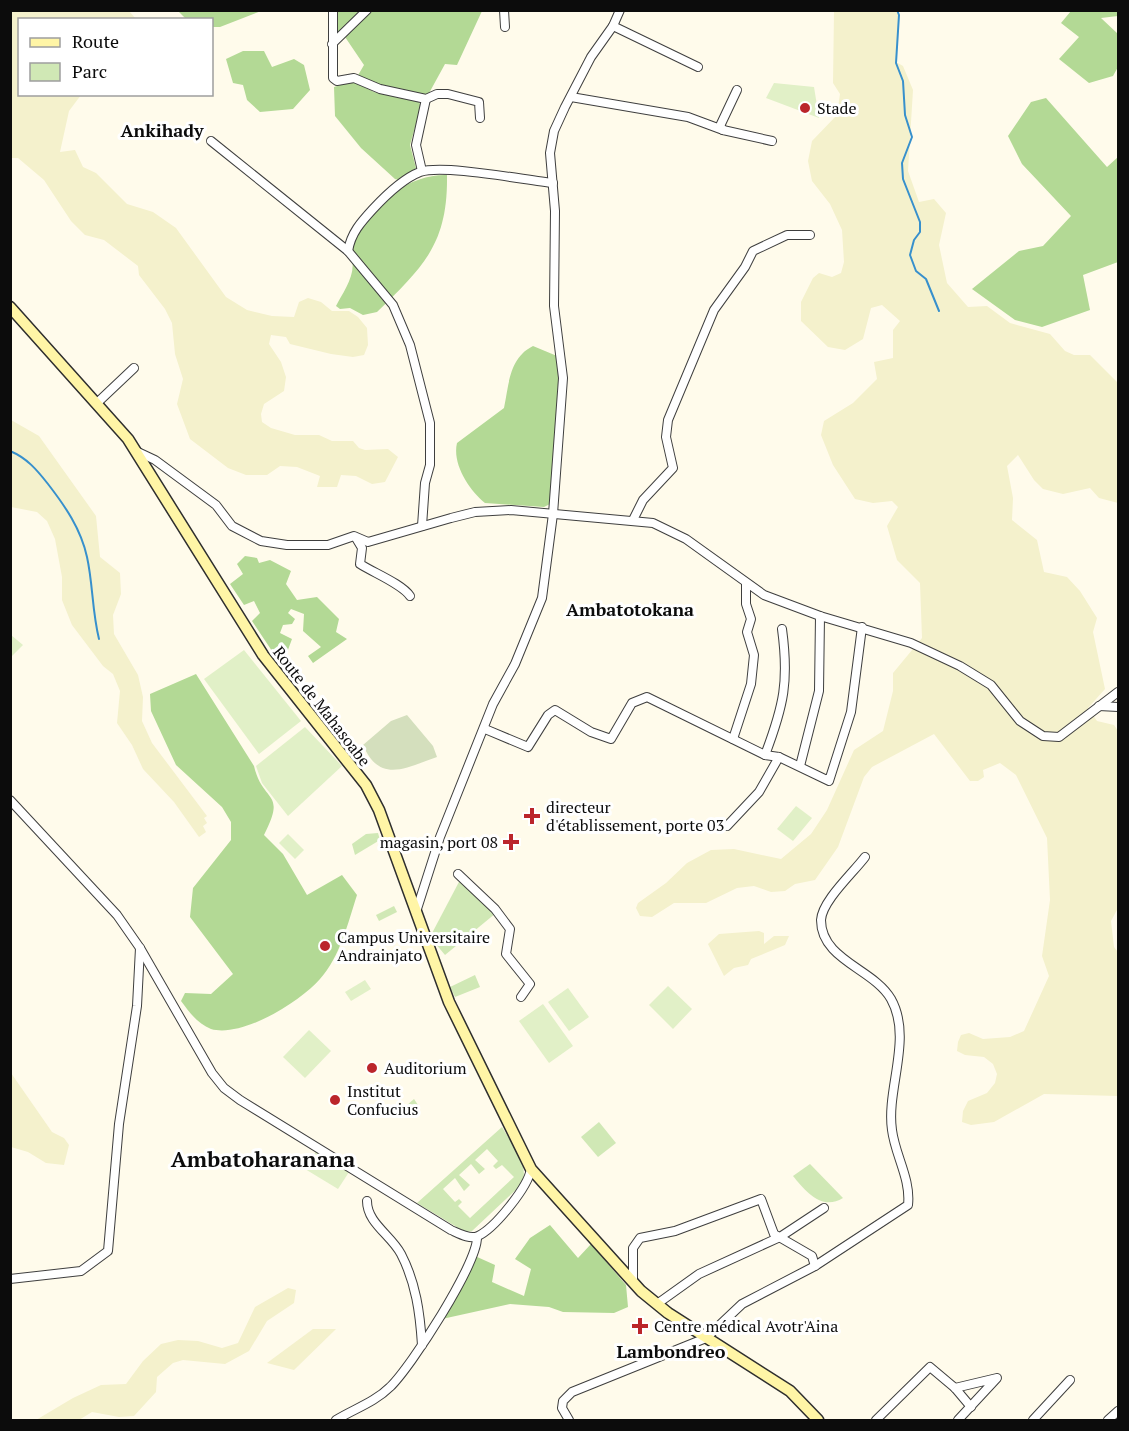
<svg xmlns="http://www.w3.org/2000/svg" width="1129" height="1431" viewBox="0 0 1129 1431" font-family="'PT Serif',serif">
	<rect width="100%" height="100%" fill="#fffbeb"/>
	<g fill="#f4f1cc">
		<polygon points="10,11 129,11 136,19 20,20 20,94 81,95 69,111 60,152 75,150 83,167 96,173 127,204 153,212 176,228 226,297 247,310 272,316 294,317 299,302 308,298 321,302 332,311 349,311 358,317 367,328 368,345 364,355 353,357 331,354 290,344 286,337 271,335 269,344 281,362 286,377 284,391 264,404 261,414 262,422 271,428 295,435 319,435 332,441 353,441 359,448 365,450 388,449 398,457 385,482 372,484 356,476 341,475 337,487 317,487 320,476 297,467 280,466 267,475 246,475 228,468 190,439 177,404 183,379 175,354 172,323 165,309 139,275 138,266 104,240 85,235 71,221 44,180 18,158 11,158"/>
		<polygon points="834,11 897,11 899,15 896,62 903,66 913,90 908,171 919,202 934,199 946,213 939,245 947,283 968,307 987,306 1010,323 1050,334 1065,351 1074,355 1090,355 1118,383 1118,503 1099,498 1090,488 1063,494 1043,489 1034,480 1018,455 1007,466 1013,498 1012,520 1037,540 1044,572 1067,577 1080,591 1097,618 1093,632 1105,689 1088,708 1097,721 1114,725 1118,731 1118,908 1111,921 1114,947 1118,952 1118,1096 1044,1094 994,1122 971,1125 962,1122 963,1111 968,1101 987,1093 995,1083 997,1074 993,1064 984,1057 965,1055 957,1051 958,1042 961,1035 969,1033 983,1039 1010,1037 1024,1031 1049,976 1042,956 1050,900 1047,838 1016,775 1000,763 983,770 984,777 978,781 970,781 934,734 872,767 864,777 838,847 815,880 795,884 785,891 771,892 754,886 737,888 706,903 674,903 652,917 640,916 636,908 638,903 666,883 687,863 711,850 734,849 781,859 811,834 827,810 854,750 883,731 893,691 893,673 922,638 920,583 897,560 887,526 898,507 892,501 873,503 855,499 833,465 821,435 824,421 853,403 877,379 874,362 893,358 893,330 900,321 882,305 871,308 863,339 845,350 828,347 801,321 801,302 813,278 819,273 832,277 841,273 844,262 842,230 830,204 812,181 808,161 812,141 837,115 840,94 833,83"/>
		<polygon points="11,420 39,436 96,516 100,557 120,573 121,594 113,615 114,634 138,675 143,697 142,721 152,743 207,816 204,818 207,823 203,826 206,832 199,837 174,802 143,769 132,745 117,723 120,691 113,674 103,666 72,625 62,600 62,577 55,539 47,521 37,512 11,507"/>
		<polygon points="759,931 764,933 764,944 774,936 789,936 785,945 751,959 748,965 734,968 724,976 708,944 719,934"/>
		<polygon points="11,1073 52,1132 64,1138 69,1145 64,1165 46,1163 28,1152 11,1147"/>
		<polygon points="288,1288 296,1290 294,1303 267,1321 249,1351 225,1364 183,1360 173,1363 157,1377 156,1392 134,1416 119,1417 92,1412 79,1420 36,1420 73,1398 101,1385 126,1384 143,1361 161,1344 178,1340 198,1341 222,1348 238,1343 255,1307"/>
		<polygon points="313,1329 336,1329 294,1370 267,1363"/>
	</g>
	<g fill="#d0e8b5" fill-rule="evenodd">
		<polygon points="378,833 380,840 355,855 352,844 366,834"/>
		<polygon points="460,880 496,913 445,955 430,937"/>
		<polygon points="394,906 397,912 379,921 376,915"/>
		<polygon points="475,975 480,987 455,997 450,987"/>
		<polygon points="414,1099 418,1105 408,1116 398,1113"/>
		<polygon points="599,1122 616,1143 598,1157 581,1137"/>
		<path d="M502,1127C511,1143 530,1164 522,1184L472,1231L465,1232L417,1203ZM487,1149L498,1161L493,1166L496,1169L502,1165L514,1177L470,1218L458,1206L462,1202L459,1199L455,1202L443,1189L455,1178L464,1191L470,1185L459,1175L471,1164L479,1174L485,1169L475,1160Z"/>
		<path d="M810,1164L843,1198C822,1211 806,1192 793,1176Z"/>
	</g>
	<g fill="#b3d995">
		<polygon points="178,11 261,11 220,27 212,27 212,20 186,19"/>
		<path d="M335,11H482L457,65L445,64L428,95C403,92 380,86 357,77L364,65L343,34L333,41Z"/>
		<polygon points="1071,11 1118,11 1118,16 1101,18 1118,34 1118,67 1113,76 1089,83 1059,59 1079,37 1061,23"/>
		<polygon points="243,51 264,51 272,67 294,59 304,65 310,90 293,109 260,112 247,100 243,85 233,83 226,59"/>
		<polygon points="353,81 374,92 419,102 421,106 410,145 416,168 401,181 395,179 361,148 335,116 334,87"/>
		<polygon points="1046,98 1107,167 1118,157 1118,262 1083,275 1090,310 1042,327 1015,320 972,289 1019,251 1043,246 1071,216 1022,164 1008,136 1031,102"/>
		<path d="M447,175C448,244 424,266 377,312L363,315L350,308L340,309L336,306C343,292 359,271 350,255C352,247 353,235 358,229C378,200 411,174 447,175Z"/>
		<path d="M533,346L557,356L559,370L550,504L544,507L485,503C469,490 452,464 457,443L504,408C509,384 509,358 533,346Z"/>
		<polygon points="245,556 257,558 259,563 270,560 291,571 286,584 297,600 317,597 339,619 336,632 347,639 313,663 308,656 321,647 303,631 304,614 291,609 288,613 295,619 292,624 283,625 280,633 292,639 282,666 252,621 260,613 254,601 244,605 230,584 243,574 237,564"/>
		<path d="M196,674L254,766C263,804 287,790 264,835L283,854L307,895L342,875L357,895C348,923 340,957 320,979C300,1002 242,1038 211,1029C198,1024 189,1012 181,1001L185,993L211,994L233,974L190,917L193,888L231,840V822L222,807L176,765L151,711L150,694Z"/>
		<polygon points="550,1225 578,1258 591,1244 626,1285 628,1307 614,1313 563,1312 549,1307 510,1304 442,1319 461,1289 475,1256 495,1265 492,1282 524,1296 531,1269 515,1259 530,1238"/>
	</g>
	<path fill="#d4dfbd" d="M407,715L433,746L437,757C405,768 380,784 363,745L391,721Z"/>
	<g fill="#e1f0c7">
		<polygon points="774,83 814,87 819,118 766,98"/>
		<polygon points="11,635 23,645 11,657"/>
		<polygon points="244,650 301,721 259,754 204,679"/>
		<polygon points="305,727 342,766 288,816 262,783 256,766"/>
		<polygon points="796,806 812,818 793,841 777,829"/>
		<polygon points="288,834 304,850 295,859 279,843"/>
		<polygon points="365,980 371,989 351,1001 345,992"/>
		<polygon points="668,986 692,1009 673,1029 649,1005"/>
		<polygon points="568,988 589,1017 569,1031 548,1002"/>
		<polygon points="543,1004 573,1046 549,1063 519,1021"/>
		<polygon points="309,1030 331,1051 305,1078 283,1057"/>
		<polygon points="316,1151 349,1172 338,1189 305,1169"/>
	</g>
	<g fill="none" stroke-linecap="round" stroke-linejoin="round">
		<g stroke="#3790cc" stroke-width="2">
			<polyline points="897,10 899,15 896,63 903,81 905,115 912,137 902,163 903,179 920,222 920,232 914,240 910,255 916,271 926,279 939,311"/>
			<path d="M10,451C27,458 37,470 48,484C65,506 81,529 87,557C93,584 92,611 99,639"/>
		</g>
		<g stroke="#3f3f3f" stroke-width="10">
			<g id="street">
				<polyline points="333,10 333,78 337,81 354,78 380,89 426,99 437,94 448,94 479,102 480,118"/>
				<polyline points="504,10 505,27"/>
				<polyline points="613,26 698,67"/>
				<polyline points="332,44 367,10"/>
				<polyline points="571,97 688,117 723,130 720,126 737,90"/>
				<polyline points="723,130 772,141"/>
				<polyline points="211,141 348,251 393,305 410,345 430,423 430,465 425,483 422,526"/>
				<polyline points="422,171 416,145 426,99"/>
				<path d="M348,251C351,233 361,222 373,209C386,195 402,179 420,172C443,164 524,180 553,183"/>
				<polyline points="97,403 134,368"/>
				<polyline points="138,452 155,460 216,505 232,526 261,541 287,545 328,545 354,536 368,542 451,518 475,512 511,510 653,523 686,539 764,595 820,616 911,643 960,666 991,685 1020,721 1043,736 1059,737 1118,692"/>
				<polyline points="633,520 643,500 673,468 666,437 668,420 714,310 745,267 753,251 787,235 810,235"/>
				<path d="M356,538L362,548L360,564C374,573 402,584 410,596"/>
				<polyline points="1099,706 1118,707"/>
				<polyline points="485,729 528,747 548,715 555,710 591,732 611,739 632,703 647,697 765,755 779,757 829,781 851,712 862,627"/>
				<polyline points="733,739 751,684 754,655 747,632 751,619 746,604 746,583"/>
				<path d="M765,755C784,705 789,681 782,629"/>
				<polyline points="800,766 819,691 820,616"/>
				<path d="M10,800L117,915L140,948L212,1073L224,1088L240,1100L451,1230C458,1233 470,1240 478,1236C495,1228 528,1187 531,1169"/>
				<polyline points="727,826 759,792 779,757"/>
				<polyline points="458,874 495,909 510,929 506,954 530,984 521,997"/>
				<polyline points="416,912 440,837 493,704 515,664 542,598 553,514 563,378 554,306 555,211 550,153 554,131 565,107 591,57 613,26 620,10"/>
				<path d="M367,1201C367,1223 391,1235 401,1254C416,1283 420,1313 422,1345"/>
				<polyline points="10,1279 81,1271 108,1251 119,1124 137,1006 140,948"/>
				<polyline points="633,1282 633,1248 640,1238 675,1231 761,1199 774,1234 812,1256 815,1266"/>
				<polyline points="657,1304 699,1274 780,1237 824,1208"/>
				<polyline points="955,1388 997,1378 958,1420"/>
				<path d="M336,1420C354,1409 375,1402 390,1387C411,1367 478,1263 477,1237"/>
				<path d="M569,1420L562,1408L563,1401L572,1392L706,1338L742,1304L815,1266L908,1205C911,1179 895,1155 892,1130C886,1089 913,1038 891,999C874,969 821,960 821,920C822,901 853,873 865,857"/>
				<polyline points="876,1420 930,1367 955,1388 971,1407"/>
				<polyline points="1033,1420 1070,1380"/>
				<polyline points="1108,1420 1118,1411"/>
			</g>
		</g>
		<g stroke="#2e2e2e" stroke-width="13">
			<polyline id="secondary" points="10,307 128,439 263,655 366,785 379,810 449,1002 531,1169 641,1291 668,1313 790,1391 818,1420"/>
		</g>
		<use href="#street" stroke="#fff" stroke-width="8"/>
		<use href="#secondary" stroke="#fff5a6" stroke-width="10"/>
	</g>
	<g fill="#bb252b" stroke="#fff" stroke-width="2">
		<circle cx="805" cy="108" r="6"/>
		<path d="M529 807h6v6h6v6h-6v6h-6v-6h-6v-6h6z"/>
		<path d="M508 833h6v6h6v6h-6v6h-6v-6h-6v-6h6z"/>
		<circle cx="325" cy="946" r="6"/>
		<circle cx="372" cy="1068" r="6"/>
		<circle cx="335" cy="1100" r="6"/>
		<path d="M637 1317h6v6h6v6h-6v6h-6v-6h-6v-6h6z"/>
	</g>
	<g text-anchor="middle" stroke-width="6" stroke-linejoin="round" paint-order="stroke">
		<g font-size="16" fill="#0c0c0c" stroke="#fff" text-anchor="start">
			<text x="817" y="114">Stade</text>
			<text x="546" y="813">directeur<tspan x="546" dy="18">d'établissement, porte 03</tspan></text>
			<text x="498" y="848" text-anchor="end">magasin, port 08</text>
			<text x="337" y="943">Campus Universitaire<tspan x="337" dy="18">Andrainjato</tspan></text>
			<text x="384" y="1074">Auditorium</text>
			<text x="347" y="1097">Institut<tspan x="347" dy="18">Confucius</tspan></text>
			<text x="654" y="1332">Centre médical Avotr'Aina</text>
		</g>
		<g font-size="16" fill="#0c0c0c" stroke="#fff">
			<text transform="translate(322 706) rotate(52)" y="6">Route de Mahasoabe</text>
		</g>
		<g font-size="18" font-weight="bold" fill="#0c0c0c" stroke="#fff">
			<text x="162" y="137">Ankihady</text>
			<text x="630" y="616">Ambatotokana</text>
			<text x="671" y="1358">Lambondreo</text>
		</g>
		<g font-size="22" font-weight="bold" fill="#0c0c0c" stroke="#fff">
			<text x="263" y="1167">Ambatoharanana</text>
		</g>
	</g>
	<rect width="1129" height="1431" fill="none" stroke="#0c0c0c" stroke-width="24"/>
	<rect x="18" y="18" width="195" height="78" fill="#ffffff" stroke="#9e9e9e" stroke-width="1.5"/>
	<rect x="30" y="38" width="30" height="9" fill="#fff5a6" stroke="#9e9e9e" stroke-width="1.5"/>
	<text x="72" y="48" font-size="18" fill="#0c0c0c">Route</text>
	<rect x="30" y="63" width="30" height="18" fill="#d0e8b5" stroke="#9e9e9e" stroke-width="1.5"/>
	<text x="72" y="78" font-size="18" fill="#0c0c0c">Parc</text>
</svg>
